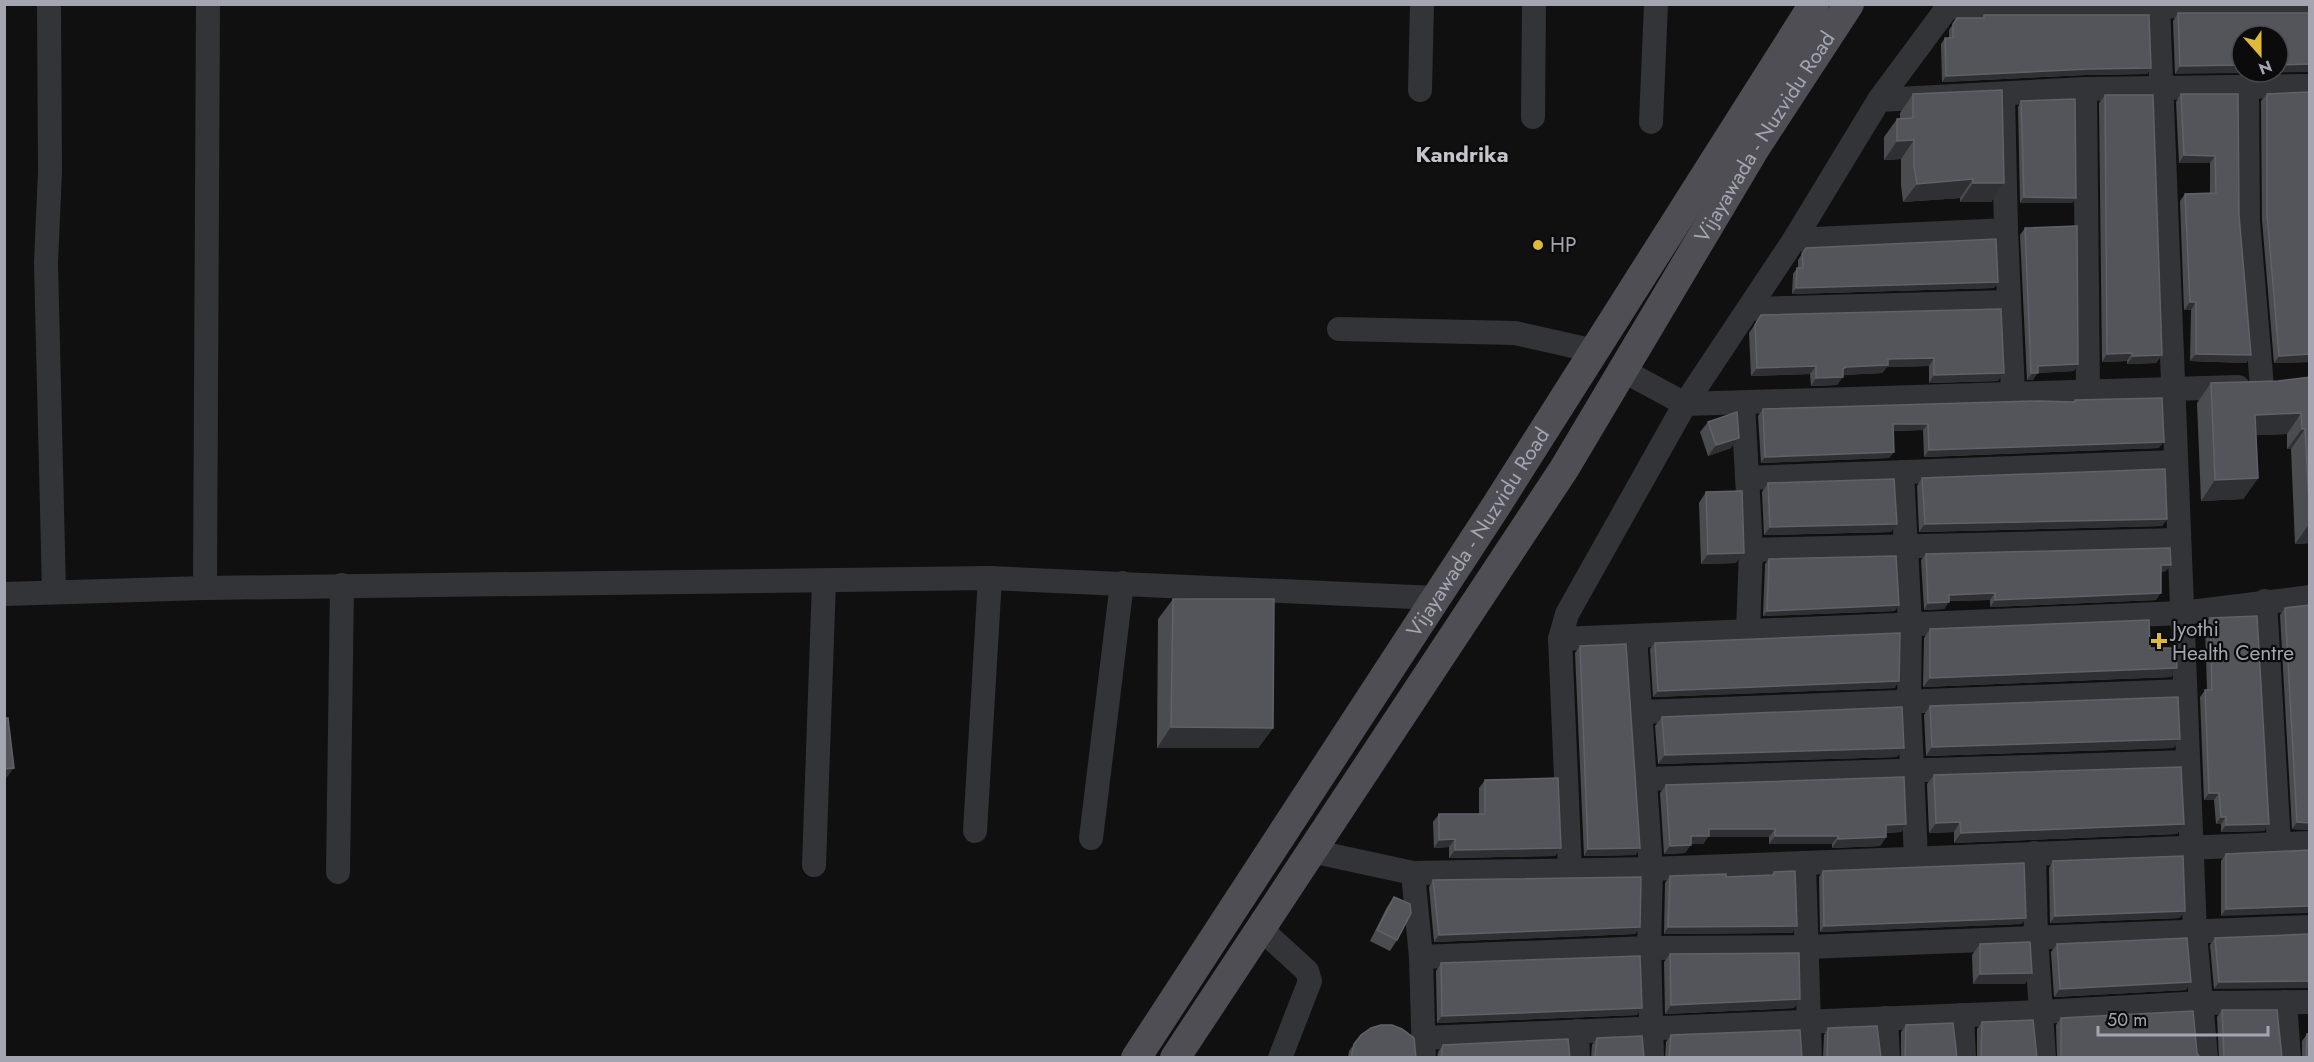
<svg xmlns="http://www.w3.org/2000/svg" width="2314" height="1062" viewBox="0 0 2314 1062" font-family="Jost,sans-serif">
	<rect width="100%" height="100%" fill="#101011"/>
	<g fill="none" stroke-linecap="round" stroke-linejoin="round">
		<g stroke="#333438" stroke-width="24">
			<polyline points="49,4 50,171 46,263 54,591"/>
			<polyline points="2158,4 2195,933 2206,1058"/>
			<polyline points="1948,7 2310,6"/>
			<polyline points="2247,87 2248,221 2262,387"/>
			<polyline points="2085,89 2088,392"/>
			<polyline points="1420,90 1422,4"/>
			<polyline points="2003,94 2006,230 2013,394"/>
			<polyline points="1879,100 2085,89 2310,86"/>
			<polyline points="1533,117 1534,4"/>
			<polyline points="1651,122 1656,4"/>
			<polyline points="1794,240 2006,230"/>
			<polyline points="1749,309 2009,302"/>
			<polyline points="1339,329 1515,333 1595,351"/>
			<polyline points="1624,371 1685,404 2238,387"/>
			<polyline points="1743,403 1751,550 1748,631"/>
			<polyline points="1902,472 1910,624 1909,702 1916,858"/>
			<polyline points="1747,478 2176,462"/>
			<polyline points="1751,550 2179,540"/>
			<polyline points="205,588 208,4"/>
			<polyline points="4,594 205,588 990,578 1436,598"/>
			<polyline points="2265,601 2279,844"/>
			<polyline points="1635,636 1651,869 1649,948 1652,1058"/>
			<polyline points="1560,639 2182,613 2310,597"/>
			<polyline points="1642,712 2185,691"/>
			<polyline points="1646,779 2188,762"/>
			<polyline points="975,831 990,578"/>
			<polyline points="1091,838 1122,583"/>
			<polyline points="1311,851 1413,873 1651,869 2310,843"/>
			<polyline points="1804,863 1810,1058"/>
			<polyline points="814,865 824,581"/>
			<polyline points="1570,869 1560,639 1567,614 1685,404 1794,240 1879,100 1950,4"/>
			<polyline points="338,872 342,585"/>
			<polyline points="1413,873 1421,957 1424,1058"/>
			<polyline points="1260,928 1307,971 1310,981 1280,1058"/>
			<polyline points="1421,957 1649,948 1808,947 2310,927"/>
			<polyline points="2285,1002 2289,1058"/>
			<polyline points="1962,1015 1964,1058"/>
			<polyline points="1886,1018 1888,1058"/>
			<polyline points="1577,1031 1578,1058"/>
			<polyline points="1423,1038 2041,1012 2036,937 2034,853"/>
			<polyline points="2044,1058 2041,1012 2202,1003 2310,1002"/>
		</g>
		<g stroke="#4e4e54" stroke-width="30">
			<path id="s1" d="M1136,1058L1496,506L1814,4"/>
			<path id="s2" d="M1175,1058L1564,469L1755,148L1849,4"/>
		</g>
	</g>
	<g fill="#4b4c50">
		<polygon points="2178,13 2310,13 2175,74 2173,21"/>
		<polygon points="1984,15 2151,68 2147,74 2085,75 1942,82 1941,44 1945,38 1949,38 1949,30 1957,18 1982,18"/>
		<polygon points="1913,94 2004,183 1991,202 1960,202 1960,198 1903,202 1901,185 1901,159 1884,160 1884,137 1897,119 1900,119 1900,113"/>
		<polygon points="2181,94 2238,94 2239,215 2251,355 2246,363 2190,361 2191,310 2184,310 2180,201 2185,194 2210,193 2210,163 2179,163 2176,102"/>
		<polygon points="2267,94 2310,362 2274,363 2262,220 2261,101"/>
		<polygon points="2105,95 2162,355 2156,363 2127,364 2127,361 2102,362 2099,103"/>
		<polygon points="2021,101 2076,198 2072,203 2020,203 2018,107"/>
		<polygon points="2025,228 2074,371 2037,373 2033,380 2027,380 2020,235"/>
		<polygon points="1806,248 1998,282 1994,288 1792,294 1793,274 1797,268 1798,268 1798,260"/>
		<polygon points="2001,309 1998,381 1929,383 1929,366 1887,367 1882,373 1843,375 1837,385 1811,386 1810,374 1751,376 1749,333 1761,315"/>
		<polygon points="2310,377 2310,543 2295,544 2291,449 2287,449 2287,434 2256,435 2258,478 2243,499 2201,501 2197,403 2211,383 2278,381"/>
		<polygon points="2075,400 2159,448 1924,457 1923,430 1893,431 1894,452 1889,458 1761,463 1758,416 1763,409 2073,402"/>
		<polygon points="1708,422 1731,448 1708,456 1700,432"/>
		<polygon points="1922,478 2167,519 2162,526 1919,532 1917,486"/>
		<polygon points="1768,483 1891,532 1764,535 1762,492"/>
		<polygon points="1706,492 1736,563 1701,564 1699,503"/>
		<polygon points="1926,554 2166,571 2161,572 2156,600 1990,607 1990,600 1949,601 1944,609 1924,610 1921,560"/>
		<polygon points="1769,559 1895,611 1763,616 1765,564"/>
		<polygon points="1173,599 1273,728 1258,748 1157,748 1158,619"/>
		<polygon points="2310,605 2310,830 2292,829 2280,615 2285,608"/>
		<polygon points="2210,618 2269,824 2264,831 2221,832 2221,824 2216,824 2214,800 2204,800 2200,697 2205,690 2207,690 2205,625"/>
		<polygon points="1930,629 2150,648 2177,668 2171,677 1923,687 1924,638"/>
		<polygon points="1655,643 1895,688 1653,697 1650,649"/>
		<polygon points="1580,646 1636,855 1584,856 1575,653"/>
		<polygon points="1930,706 2180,739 2173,748 1926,756 1924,715"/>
		<polygon points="1662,717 1897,757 1658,764 1655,726"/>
		<polygon points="1934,775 2184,824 2177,834 1954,843 1954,832 1929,833 1927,784"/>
		<polygon points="1485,780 1561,848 1555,856 1449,858 1449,847 1434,848 1433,822 1439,814 1479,814 1479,788"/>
		<polygon points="1666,785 1906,824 1901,832 1886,833 1886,837 1880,846 1832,848 1832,844 1769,844 1769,837 1708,837 1703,844 1691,844 1685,853 1664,854 1660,793"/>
		<polygon points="2310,850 2221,916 2221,861 2226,854"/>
		<polygon points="2053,861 2180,918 2050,923 2049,868"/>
		<polygon points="1823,871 2026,918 2021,924 1820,932 1819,877"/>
		<polygon points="1774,872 1797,926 1792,933 1664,934 1665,883 1670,876 1726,877 1772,875"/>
		<polygon points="1433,880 1640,927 1635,934 1434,942 1429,887"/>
		<polygon points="1394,897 1397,940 1390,951 1370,941 1387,907"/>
		<polygon points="2310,934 2214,989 2210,945 2215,938"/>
		<polygon points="1980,944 2025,984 1973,984 1972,955"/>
		<polygon points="2057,944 2186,990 2054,997 2051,952"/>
		<polygon points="1670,954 1800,999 1794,1008 1665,1014 1664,962"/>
		<polygon points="1441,963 1637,1015 1437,1023 1436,971"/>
		<polygon points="2222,1010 2282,1058 2219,1058 2217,1017"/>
		<polygon points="2061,1018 2197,1053 2200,1058 2057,1058 2056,1025"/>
		<polygon points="1982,1022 2037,1058 1977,1058 1977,1029"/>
		<polygon points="1906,1025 1957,1058 1901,1058 1901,1032"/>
		<polygon points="1828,1028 1881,1058 1823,1058 1824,1035"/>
		<polygon points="2307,1034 2310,1058 2302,1058 2302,1041"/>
		<polygon points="1361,1035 1416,1058 1348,1058 1349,1051"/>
		<polygon points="1671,1035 1802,1058 1665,1058 1666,1042"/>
		<polygon points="1597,1038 1644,1058 1591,1058 1592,1045"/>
		<polygon points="1443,1045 1570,1058 1437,1058 1438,1052"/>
	</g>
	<g fill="#2f3033">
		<polygon points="2310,64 2310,72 2175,74 2180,66 2242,65 2242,72 2278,72 2278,65"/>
		<polygon points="2151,68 2147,74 2085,75 1942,82 1946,76 2089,69"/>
		<polygon points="1914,140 1901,159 1884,160 1897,141"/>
		<polygon points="2184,155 2215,156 2210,163 2179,163"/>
		<polygon points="1973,179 1960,198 1903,202 1917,184"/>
		<polygon points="1973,183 2004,183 1991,202 1960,202"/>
		<polygon points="2024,197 2076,198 2072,203 2020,203"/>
		<polygon points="1998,282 1994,288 1792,294 1796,288"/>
		<polygon points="2190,302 2196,302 2191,310 2184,310"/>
		<polygon points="2132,353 2127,361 2102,362 2107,354"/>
		<polygon points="2196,354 2251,355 2246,363 2190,361"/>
		<polygon points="2310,354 2310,362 2274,363 2279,356"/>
		<polygon points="2162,355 2156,363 2127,364 2133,356"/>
		<polygon points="1934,358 1929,366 1887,367 1882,373 1841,375 1843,369 1846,367 1888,359"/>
		<polygon points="2078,364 2074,371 2037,373 2033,380 2027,380 2038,366"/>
		<polygon points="1816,366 1810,374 1751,376 1757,368"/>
		<polygon points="2004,373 1998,381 1929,383 1934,375"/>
		<polygon points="1843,377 1837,385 1811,386 1816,378"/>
		<polygon points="2301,413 2287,434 2240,436 2255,415"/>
		<polygon points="1893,424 1928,424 1923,430 1889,431"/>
		<polygon points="2302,429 2305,429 2291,449 2287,449"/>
		<polygon points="1739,438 1731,448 1708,456 1716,445"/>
		<polygon points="2164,442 2159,448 1924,457 1929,450"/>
		<polygon points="1894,452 1889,458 1761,463 1765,457"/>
		<polygon points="2258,478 2243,499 2201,501 2215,480"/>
		<polygon points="2167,519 2162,526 1919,532 1925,524"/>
		<polygon points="2310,523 2310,543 2295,544"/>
		<polygon points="1897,524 1891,532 1764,535 1770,527"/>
		<polygon points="1744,553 1736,563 1701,564 1708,554"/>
		<polygon points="2161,565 2171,565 2166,571 2157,572"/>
		<polygon points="1995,593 1990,600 1944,601 1949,595"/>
		<polygon points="2161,593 2156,600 1990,607 1995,600"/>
		<polygon points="1949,602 1944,609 1924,610 1928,603"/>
		<polygon points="1899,605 1895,611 1763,616 1767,611"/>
		<polygon points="2177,668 2171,677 1923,687 1930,678"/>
		<polygon points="1899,681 1895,688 1653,697 1658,691"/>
		<polygon points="1171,727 1273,728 1258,748 1157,748"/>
		<polygon points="2180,739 2173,748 1926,756 1932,747"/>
		<polygon points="1904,748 1897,757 1658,764 1665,755"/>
		<polygon points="14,768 4,781 4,769"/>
		<polygon points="2209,793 2219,793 2214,800 2204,800"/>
		<polygon points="2221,817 2226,817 2221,824 2216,824"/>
		<polygon points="1960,822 1954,832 1929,833 1936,823"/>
		<polygon points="2297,822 2310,823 2310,830 2292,829"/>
		<polygon points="1906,824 1901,832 1880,833 1886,825"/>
		<polygon points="2184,824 2177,834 1954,843 1961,833"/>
		<polygon points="2269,824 2264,831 2221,832 2226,825"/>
		<polygon points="1709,829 1775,829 1769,837 1708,837 1703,844 1685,844 1691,836"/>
		<polygon points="1775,836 1838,836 1832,844 1769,844"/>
		<polygon points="1886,837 1880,846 1832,848 1838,839"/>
		<polygon points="1455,839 1449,847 1434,848 1439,840"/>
		<polygon points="1691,845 1685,853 1664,854 1670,846"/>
		<polygon points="1561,848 1555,856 1449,858 1455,850"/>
		<polygon points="1640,848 1636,855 1584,856 1588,849"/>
		<polygon points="2310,906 2310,913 2221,916 2226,909"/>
		<polygon points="2185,911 2180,918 2050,923 2055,916"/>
		<polygon points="2026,918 2021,924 1820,932 1824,926"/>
		<polygon points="1797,926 1792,933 1664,934 1668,927"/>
		<polygon points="1640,927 1635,934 1434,942 1439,935"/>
		<polygon points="2032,973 2025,984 1973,984 1980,974"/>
		<polygon points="2310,981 2310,988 2214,989 2219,982"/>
		<polygon points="2191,982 2186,990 2054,997 2060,989"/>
		<polygon points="1800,999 1794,1008 1665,1014 1671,1005"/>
		<polygon points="1642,1008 1637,1015 1437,1023 1442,1016"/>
	</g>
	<g fill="#54555b" stroke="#606268" stroke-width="1.5">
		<polygon points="2178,13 2310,13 2310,64 2278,65 2278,36 2242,36 2242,65 2180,66"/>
		<polygon points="1984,15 2149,15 2151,68 2089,69 1946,76 1945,38 1953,38 1953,24 1957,18 1984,18"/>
		<polygon points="2002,90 2004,183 1973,183 1973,179 1917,184 1914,166 1914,140 1897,141 1897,119 1913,118 1913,94"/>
		<polygon points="2310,92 2310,354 2279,356 2267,213 2267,94"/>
		<polygon points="2181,94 2238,94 2239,215 2251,355 2196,354 2196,302 2190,302 2185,194 2216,193 2215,156 2184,155"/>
		<polygon points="2105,95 2153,95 2162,355 2133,356 2132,353 2107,354"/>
		<polygon points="2075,99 2076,198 2024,197 2021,101"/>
		<polygon points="2077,226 2078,364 2038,366 2038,373 2031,373 2025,228"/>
		<polygon points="1996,239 1998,282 1796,288 1797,268 1803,268 1802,254 1806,248"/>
		<polygon points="2001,309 2004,373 1934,375 1934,358 1888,359 1888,365 1846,367 1843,369 1843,377 1816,378 1816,366 1757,368 1755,325 1761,315"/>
		<polygon points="2310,377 2310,522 2305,429 2302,429 2301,413 2255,415 2258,478 2215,480 2211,383 2278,381"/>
		<polygon points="2162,398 2164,442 1929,450 1928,424 1893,424 1894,452 1765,457 1763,409 2038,401 2075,402 2075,400"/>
		<polygon points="1737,412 1739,438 1716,445 1708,422"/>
		<polygon points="2165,469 2167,519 1925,524 1922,478"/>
		<polygon points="1894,479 1897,524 1770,527 1768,483"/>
		<polygon points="1742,491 1744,553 1708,554 1706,492"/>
		<polygon points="2170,548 2171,565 2161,565 2161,593 1995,600 1995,593 1949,595 1949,602 1928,603 1926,554"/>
		<polygon points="1896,556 1899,605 1767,611 1769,559"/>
		<polygon points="1173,599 1274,599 1273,728 1171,727"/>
		<polygon points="2310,605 2310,823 2297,822 2285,608"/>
		<polygon points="2257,616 2269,824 2226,825 2226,817 2221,817 2219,793 2209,793 2205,690 2212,690 2210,618"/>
		<polygon points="2149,620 2150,648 2176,648 2177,668 1930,678 1930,629"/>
		<polygon points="1900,633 1899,681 1658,691 1655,643"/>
		<polygon points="1626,644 1640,848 1588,849 1580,646"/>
		<polygon points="2178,697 2180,739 1932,747 1930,706"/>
		<polygon points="1902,707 1904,748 1665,755 1662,717"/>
		<polygon points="4,718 8,718 14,768 4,769"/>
		<polygon points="2181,767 2184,824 1961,833 1960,822 1936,823 1934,775"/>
		<polygon points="1904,777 1906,824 1886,825 1886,837 1838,839 1838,836 1775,836 1775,829 1709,829 1709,836 1691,836 1691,845 1670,846 1666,785"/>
		<polygon points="1558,778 1561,848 1455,850 1455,839 1439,840 1439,814 1485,814 1485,780"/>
		<polygon points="2310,850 2310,906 2226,909 2226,854"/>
		<polygon points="2183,856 2185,911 2055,916 2053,861"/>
		<polygon points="2024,863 2026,918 1824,926 1823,871"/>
		<polygon points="1795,871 1797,926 1668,927 1670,876 1726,874 1726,877 1774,875 1774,872"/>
		<polygon points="1641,877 1640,927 1439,935 1433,880"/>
		<polygon points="1394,897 1410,904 1411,913 1397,940 1377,930"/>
		<polygon points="2310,934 2310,981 2219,982 2215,938"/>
		<polygon points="2187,938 2191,982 2060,989 2057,944"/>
		<polygon points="2030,942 2032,973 1980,974 1980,944"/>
		<polygon points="1799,953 1800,999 1671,1005 1670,954"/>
		<polygon points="1640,956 1642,1008 1442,1016 1441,963"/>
		<polygon points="2222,1010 2277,1010 2282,1058 2223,1058 2224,1056"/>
		<polygon points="2193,1011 2197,1053 2200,1058 2061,1058 2061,1018"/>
		<polygon points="2033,1020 2037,1058 1981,1058 1982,1022"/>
		<polygon points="1953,1023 1957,1058 1905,1058 1906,1025"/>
		<polygon points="1381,1025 1392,1025 1402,1029 1414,1038 1416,1058 1351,1058 1354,1044 1361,1035 1371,1028"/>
		<polygon points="1877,1026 1881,1058 1827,1058 1828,1028"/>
		<polygon points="1800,1030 1802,1058 1669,1058 1671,1035"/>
		<polygon points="2307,1034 2310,1034 2310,1058 2306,1058"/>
		<polygon points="1642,1036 1644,1058 1595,1058 1597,1038"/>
		<polygon points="1568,1039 1570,1058 1441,1058 1443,1045"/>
	</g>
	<g fill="#deb93b" stroke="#0b0b0c" stroke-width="2">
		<circle cx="1538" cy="245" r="6"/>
		<path d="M2156 632h6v6h6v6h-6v6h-6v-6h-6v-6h6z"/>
	</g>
	<g text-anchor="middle" stroke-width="4.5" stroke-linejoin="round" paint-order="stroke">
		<g font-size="21" fill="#a3a5b1" stroke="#0b0b0c">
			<text dy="7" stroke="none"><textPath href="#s2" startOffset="1094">Vijayawada - Nuzvidu Road</textPath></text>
			<text dy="7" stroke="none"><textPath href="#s1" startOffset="627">Vijayawada - Nuzvidu Road</textPath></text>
		</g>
		<g font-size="21" fill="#a3a5b1" stroke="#0b0b0c" text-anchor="start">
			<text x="1550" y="252">HP</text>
			<text x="2172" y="636">Jyothi<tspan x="2172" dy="24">Health Centre</tspan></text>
		</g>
		<g font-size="22" font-weight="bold" fill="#c3c5cd" stroke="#0b0b0c">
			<text x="1462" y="162">Kandrika</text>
		</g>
	</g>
	<rect width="2314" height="1062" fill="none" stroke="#a3a5b1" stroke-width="12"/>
	<g transform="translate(2260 54) rotate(159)"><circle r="28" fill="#0b0b0c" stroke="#48494e" stroke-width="1.5"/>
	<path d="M0-4.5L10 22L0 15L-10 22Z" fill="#deb93b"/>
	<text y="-9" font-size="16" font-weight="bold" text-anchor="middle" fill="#a3a5b1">N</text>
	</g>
	<path d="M2098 1026v9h170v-9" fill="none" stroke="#a3a5b1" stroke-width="3"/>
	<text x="2107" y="1026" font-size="18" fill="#a3a5b1" stroke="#0b0b0c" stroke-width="4.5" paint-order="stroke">50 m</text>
</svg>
